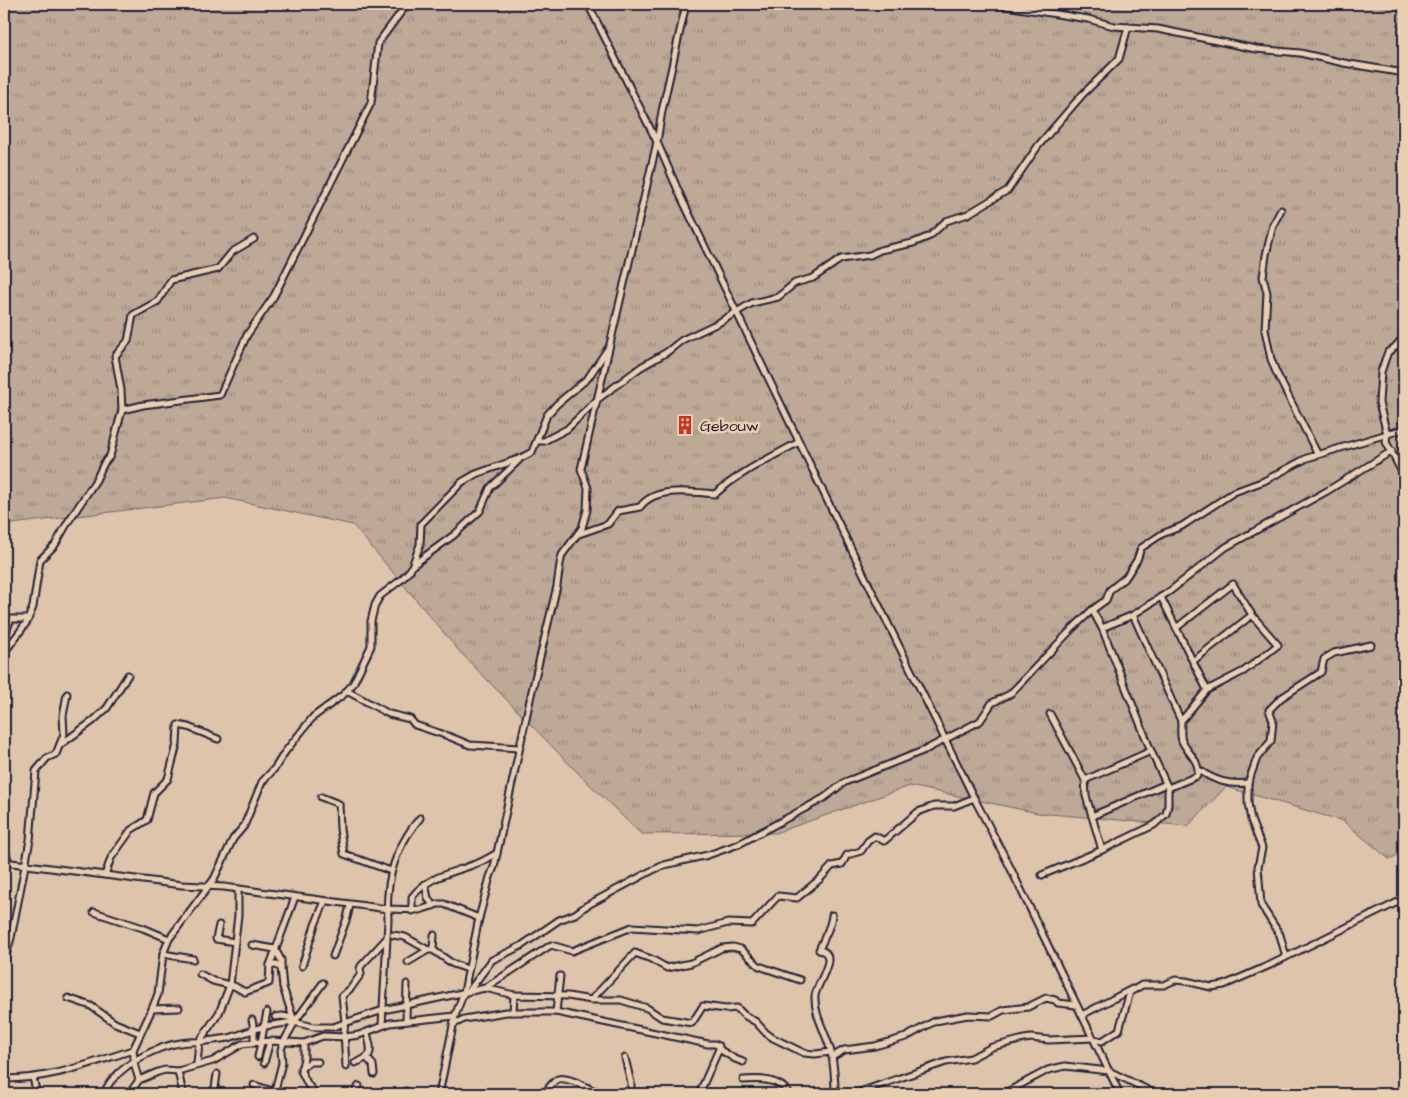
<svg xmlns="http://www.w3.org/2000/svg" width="1408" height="1098" viewBox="0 0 1408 1098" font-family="'Architects Daughter',sans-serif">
	<defs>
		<pattern id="park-tufts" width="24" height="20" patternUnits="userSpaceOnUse" patternTransform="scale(1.25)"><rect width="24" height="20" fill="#bea997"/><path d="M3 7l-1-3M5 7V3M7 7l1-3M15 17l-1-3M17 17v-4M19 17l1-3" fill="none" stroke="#9a897c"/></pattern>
	</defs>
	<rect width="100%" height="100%" fill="#ddc4aa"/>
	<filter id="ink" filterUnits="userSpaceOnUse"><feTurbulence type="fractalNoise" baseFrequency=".02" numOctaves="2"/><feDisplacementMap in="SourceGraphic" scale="10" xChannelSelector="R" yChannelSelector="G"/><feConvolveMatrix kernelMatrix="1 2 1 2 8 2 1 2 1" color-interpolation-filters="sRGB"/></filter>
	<g filter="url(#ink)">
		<polygon fill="url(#park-tufts)" stroke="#706669" points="4,4 1404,4 1404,852 1389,859 1343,821 1226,787 1188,826 1038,813 910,786 775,833 641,834 578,773 460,652 353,525 225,498 4,525"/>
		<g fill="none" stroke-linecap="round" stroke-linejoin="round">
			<g stroke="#22223b" stroke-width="9">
				<g id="minor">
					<polyline points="588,4 657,142 681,197 831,508 974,798 1008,863 1120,1094"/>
					<polyline points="993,4 1088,19 1114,26 1158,29 1256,49 1300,53 1344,63 1404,73"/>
					<polyline points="1281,210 1273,225 1266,255 1263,277 1267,293 1265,330 1271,359 1276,372 1318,455"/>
					<polyline points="1404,336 1395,347 1388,352 1385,360 1381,372 1379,403 1387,434 1386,442 1404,476"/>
					<polyline points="122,410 143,405 220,395 247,335 274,296 371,103 378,43 407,4"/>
					<polyline points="537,441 544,441 567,429 598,399 641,367 667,352 682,340 718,323 752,303 778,297 795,283 813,278 841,259 870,255 880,250 913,243 930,236 946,221 968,214 1008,190 1038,146 1082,95 1119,59 1128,27"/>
					<path d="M579,534L608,524L618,511L640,507C655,486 691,492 715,494C740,472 770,458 799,442"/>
					<polyline points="413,565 454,535 480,511 490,488 519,460"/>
					<polyline points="1092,610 1102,628 1151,751"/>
					<polyline points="1133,615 1181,721"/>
					<polyline points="4,619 28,619"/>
					<polyline points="1102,628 1133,615 1170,591 1226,547 1327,491 1392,451"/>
					<polyline points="1176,628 1233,584 1252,615 1278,645 1244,671 1207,690"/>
					<polyline points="4,638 10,621"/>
					<polyline points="4,653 27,622 33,607 40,560 55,545 68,522 96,480 104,463 110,456 122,410 121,390 115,356 128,341 133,315 158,301 171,280 218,269 232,252 254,239"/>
					<polyline points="1193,661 1252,615"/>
					<polyline points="347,691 389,714 410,719 415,725 448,736 470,745 519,748"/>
					<polyline points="1050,714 1085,780 1086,796 1102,850"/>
					<polyline points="60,745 93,721 107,708 128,675"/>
					<path d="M1199,770C1215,781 1229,785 1248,783V803L1251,820L1262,848L1258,867L1261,905L1280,935L1286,957"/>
					<polyline points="1085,780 1151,751 1168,788"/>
					<polyline points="1248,783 1257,758 1271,741 1273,721 1269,710 1281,698 1321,672 1324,659 1334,653 1371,645"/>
					<polyline points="321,797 339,804 340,829 344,854 391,871"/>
					<polyline points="1092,816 1166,784"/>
					<polyline points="4,848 9,862"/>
					<polyline points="4,862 182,885 224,887 388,909 420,910 438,904 444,904 479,918"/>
					<polyline points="105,875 111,858 131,830 147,820 154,793 168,779 177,744 178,725 188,727 218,739"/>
					<path d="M1042,875L1102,850L1154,825L1166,814L1168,805V788L1197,776C1202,762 1187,753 1182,741C1180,736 1181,727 1181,721L1207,690L1161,597"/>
					<polyline points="425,884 428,898 433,906"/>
					<polyline points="238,889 238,915 230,985 219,1013 199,1042 229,1038 265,1026 294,1022 314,1027 333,1027 383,1010 485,988 551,945 572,951 632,927 698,931 728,923 752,924 778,896 797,898 820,879 832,866 842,864 847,855 861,851 868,841 875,836 884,841 918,812 934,806 954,806 974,798"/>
					<path d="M412,911V897C428,876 452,873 475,864C483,862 490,857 497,853"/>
					<polyline points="94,912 143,928 169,939"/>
					<path d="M832,915C831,928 824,937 819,950C841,953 816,984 815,996C814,1016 826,1032 831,1052C834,1065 835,1080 835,1094"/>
					<polyline points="219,925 216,939 235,942"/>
					<polyline points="4,929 12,930"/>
					<polyline points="393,935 405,937 428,950"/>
					<polyline points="252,945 275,949 281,960 281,968"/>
					<polyline points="433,950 434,935"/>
					<polyline points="163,954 193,959"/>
					<polyline points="333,956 347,918 350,905"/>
					<polyline points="4,962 11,938 30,840 36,771 47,758 56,754 64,734 63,716 67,694"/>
					<polyline points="408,962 428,950 433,950 453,964 468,969"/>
					<polyline points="270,965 276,965 281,968 283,987 293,1018 296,1020"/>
					<polyline points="302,966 315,925 325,901"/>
					<polyline points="200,974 213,981 234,986 245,992 269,983 270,965 295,897"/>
					<polyline points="485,988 514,995"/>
					<polyline points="469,991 492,960 521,946 559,920 575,914 586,906 651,871 664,865 708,855 739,844 824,798 845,782 925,750 980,721 992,703 1010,694 1072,629 1092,610 1106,600 1110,590 1126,577 1137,560 1141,548 1162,534 1182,526 1234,492 1264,481 1307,458 1404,429"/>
					<polyline points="68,998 91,1006 115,1023 140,1033"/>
					<polyline points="591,1000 635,953 651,959 667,968 691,963 722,948 733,947 741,949 759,966 800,980"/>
					<polyline points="152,1009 179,1008"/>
					<polyline points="513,1012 514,995 568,996 591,1000 621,1000 647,1008 662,1018 692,1023 703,1006 726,1009 737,1008 744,1015 756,1022 766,1033 773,1038 804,1053 815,1054 831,1052"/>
					<polyline points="556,1012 560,976"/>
					<polyline points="1082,1015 1132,989"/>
					<polyline points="275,1017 282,1016 293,1018"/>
					<polyline points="252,1020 254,1029 254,1041"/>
					<polyline points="406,1021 407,984"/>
					<polyline points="454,1024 464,1019 506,1012 556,1012 708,1044 715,1044 719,1046 719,1049 735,1059 743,1062"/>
					<path d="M382,1025C384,990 386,956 388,921C388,912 387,903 388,894C390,866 402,839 420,818"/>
					<polyline points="1094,1039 1102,1041 1119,1030 1130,992 1142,985 1164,985 1175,980 1186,981 1211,987 1224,985 1270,965 1404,899"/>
					<polyline points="304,1043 304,1058 301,1071 308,1085 316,1094"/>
					<polyline points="258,1057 267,1012"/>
					<polyline points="832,1057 844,1050 875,1046 906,1037 935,1021 968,1015 992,1016 1003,1010 1028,1007 1046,998 1055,1000 1058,1003 1076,1005"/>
					<polyline points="367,1058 373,1065 374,1074"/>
					<polyline points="625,1058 631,1083 631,1094"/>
					<polyline points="264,1063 270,1041"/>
					<path d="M355,1063C374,1056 372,1052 367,1033"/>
					<polyline points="346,1067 344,1031 345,1022 342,996 351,988 361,974 360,969 361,966 386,939"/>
					<polyline points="301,1068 310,1062 318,1062"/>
					<polyline points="178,1071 183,1094"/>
					<polyline points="33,1078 37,1094"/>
					<path d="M4,1079C52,1079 88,1064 133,1050"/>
					<polyline points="139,1080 135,1067 133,1050 152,1009 158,994 163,954 169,939 214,879 233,839 244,826 262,782 275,768 285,752 313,717 343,695 353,684 371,646 371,621 375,605 380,596 402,579 411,569 420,545 421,524 462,482 476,474 521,458 532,452 547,415 557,404 588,378 609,347"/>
					<path d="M743,1080C761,1079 778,1078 790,1094"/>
					<polyline points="254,1085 275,1092"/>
					<polyline points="406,1091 407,1094"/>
					<path d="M103,1094C106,1090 108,1085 111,1081C131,1058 168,1040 199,1042L197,1064"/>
					<polyline points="129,1094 139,1080 158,1072 165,1070 178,1071 213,1061 242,1044 270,1041 304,1043 323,1036 345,1037 359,1035 390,1023 455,1016"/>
					<polyline points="210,1094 215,1088 217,1074"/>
					<polyline points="274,1094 282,1063 281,1050 284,1041 296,1020 323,983"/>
					<polyline points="356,1094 356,1090 359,1086"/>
					<polyline points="439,1094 455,1016 464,992 479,918 490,877 494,867 531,695 557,586 560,564 562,555 582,528 587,510 588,488 581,469 657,142 662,111 686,4"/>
					<path d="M544,1094C547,1090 553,1081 558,1079C569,1076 591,1090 601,1094"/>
					<polyline points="699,1094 719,1049"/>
					<polyline points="854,1094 946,1062 971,1058 992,1047 1024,1039 1031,1038 1049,1040 1093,1038"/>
					<polyline points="1003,1094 1048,1070 1065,1066 1109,1071 1156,1094"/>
				</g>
			</g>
			<use href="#minor" stroke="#e9ceb1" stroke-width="5"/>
		</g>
	</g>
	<defs>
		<g id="building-bare" transform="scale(1.5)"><path d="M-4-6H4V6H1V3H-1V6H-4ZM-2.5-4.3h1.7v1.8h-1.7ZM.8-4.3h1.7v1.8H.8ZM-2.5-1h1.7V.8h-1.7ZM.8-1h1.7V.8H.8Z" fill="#c8321e" stroke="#e9ceb1" stroke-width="2.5" paint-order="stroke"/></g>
	</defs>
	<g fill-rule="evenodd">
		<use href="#building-bare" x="685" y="425"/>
	</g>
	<g text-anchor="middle" stroke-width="5" stroke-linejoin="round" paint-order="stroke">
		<g font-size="16" fill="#22223b" stroke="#e9ceb1" text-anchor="start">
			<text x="700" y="431">Gebouw</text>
		</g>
	</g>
	<rect width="1408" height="1098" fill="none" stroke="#e9ceb1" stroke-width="20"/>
	<rect x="10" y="10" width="1388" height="1078" fill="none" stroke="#22223b" stroke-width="2" filter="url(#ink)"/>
</svg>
